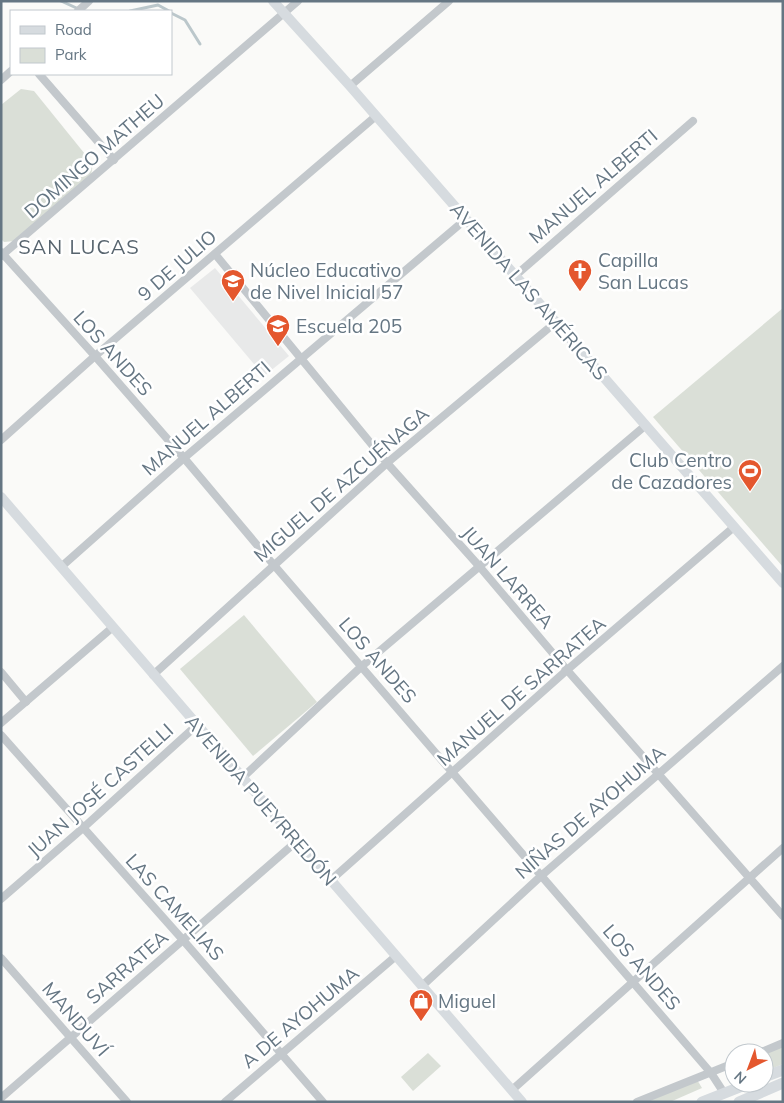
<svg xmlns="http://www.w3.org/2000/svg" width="784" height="1103" viewBox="0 0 784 1103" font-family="Mulish,sans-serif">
	<rect width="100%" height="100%" fill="#fafaf8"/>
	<polygon fill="#e8e9e9" points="215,268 289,356 264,376 190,288"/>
	<g fill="#dadfd7">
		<polygon points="21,89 34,91 93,164 91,175 15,241 4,242 1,239 1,105"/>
		<polygon points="783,308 783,567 653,417"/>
		<polygon points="244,615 317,702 253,756 180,669"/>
		<polygon points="783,1042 783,1064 764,1072 764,1053"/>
		<polygon points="428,1053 441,1066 413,1091 401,1077"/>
		<polygon points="696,1078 702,1088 670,1102 635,1102"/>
	</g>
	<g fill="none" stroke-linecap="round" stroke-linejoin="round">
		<g stroke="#bbc7cb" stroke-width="3">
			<polyline points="61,1 83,11"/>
			<polyline points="130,11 158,5 169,11"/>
			<polyline points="171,13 185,20 200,44"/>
		</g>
		<g stroke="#c3c8cc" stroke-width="8">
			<polyline points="78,11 89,1"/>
			<polyline points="39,74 114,160"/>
			<polyline points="1,80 11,71"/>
			<polyline points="350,86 449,1"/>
			<polyline points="1,252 95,356 184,458 273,564 711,1073 724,1093"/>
			<polyline points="215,254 387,463 479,566 567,670 783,916"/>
			<polyline points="1,256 298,1"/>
			<polyline points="515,276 693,121"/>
			<polyline points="1,440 95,356 376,116"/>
			<polyline points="61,567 184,458 466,219"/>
			<polyline points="1,672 26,702"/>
			<polyline points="153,675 387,463 556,322"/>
			<polyline points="1,723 113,627"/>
			<polyline points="1,735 183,940 323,1102"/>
			<polyline points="242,778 362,666 646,425"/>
			<polyline points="331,880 567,670 734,527"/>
			<polyline points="1,899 83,828 197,725"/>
			<polyline points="1,958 127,1102"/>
			<polyline points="422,986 541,876 783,666"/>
			<polyline points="759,1053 783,1043"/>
			<polyline points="512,1090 783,848"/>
			<polyline points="1,1098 297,841"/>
			<polyline points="225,1102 396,956"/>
			<polyline points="637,1102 734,1063"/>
		</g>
		<g stroke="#d6dbdf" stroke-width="10">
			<polyline points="273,1 350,86 783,583"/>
			<polyline points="1,497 522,1102"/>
		</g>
		<g stroke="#d6dbdf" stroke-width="11">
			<polyline points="764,1077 783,1070"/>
			<polyline points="702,1102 750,1083"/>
			<polyline points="739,1102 783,1083"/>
		</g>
	</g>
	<defs>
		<g id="church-pin" transform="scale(1.25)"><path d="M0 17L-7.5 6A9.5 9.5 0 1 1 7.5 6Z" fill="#e4572e" stroke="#fff"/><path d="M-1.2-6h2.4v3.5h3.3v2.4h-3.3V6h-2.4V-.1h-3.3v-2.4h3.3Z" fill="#fff"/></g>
		<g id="school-pin" transform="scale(1.25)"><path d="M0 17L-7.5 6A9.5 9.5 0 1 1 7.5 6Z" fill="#e4572e" stroke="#fff"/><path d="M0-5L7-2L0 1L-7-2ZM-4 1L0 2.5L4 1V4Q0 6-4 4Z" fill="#fff"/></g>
		<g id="stadium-pin" transform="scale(1.25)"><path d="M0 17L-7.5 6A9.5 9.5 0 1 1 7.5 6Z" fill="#e4572e" stroke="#fff"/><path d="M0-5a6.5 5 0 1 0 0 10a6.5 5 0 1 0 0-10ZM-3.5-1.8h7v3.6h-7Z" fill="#fff"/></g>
		<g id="shop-pin" transform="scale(1.25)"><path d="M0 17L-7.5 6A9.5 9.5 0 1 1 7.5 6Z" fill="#e4572e" stroke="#fff"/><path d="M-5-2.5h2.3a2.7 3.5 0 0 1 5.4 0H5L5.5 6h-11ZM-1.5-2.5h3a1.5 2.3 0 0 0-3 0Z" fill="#fff"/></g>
	</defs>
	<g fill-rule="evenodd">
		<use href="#church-pin" x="580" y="271"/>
		<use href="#school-pin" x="233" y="281"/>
		<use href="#school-pin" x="278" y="326"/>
		<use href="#stadium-pin" x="750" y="471"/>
		<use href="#shop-pin" x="421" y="1001"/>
	</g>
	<g text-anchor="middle" stroke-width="5" stroke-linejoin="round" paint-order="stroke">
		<g font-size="19" fill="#657683" stroke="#fff">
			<text transform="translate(94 156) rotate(-41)" y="7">DOMINGO MATHEU</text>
			<text transform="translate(593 186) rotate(-41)" y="7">MANUEL ALBERTI</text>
			<text transform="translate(177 265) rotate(-41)" y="7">9 DE JULIO</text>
			<text transform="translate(529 291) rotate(49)" y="7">AVENIDA LAS AMÉRICAS</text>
			<text transform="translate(113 353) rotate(48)" y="7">LOS ANDES</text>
			<text transform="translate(206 418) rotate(-41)" y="7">MANUEL ALBERTI</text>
			<text transform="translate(341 484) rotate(-41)" y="7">MIGUEL DE AZCUÉNAGA</text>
			<text transform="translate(508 577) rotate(49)" y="7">JUAN LARREA</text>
			<text transform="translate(378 660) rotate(49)" y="7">LOS ANDES</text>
			<text transform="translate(521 691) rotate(-41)" y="7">MANUEL DE SARRATEA</text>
			<text transform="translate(100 790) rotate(-42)" y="7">JUAN JOSÉ CASTELLI</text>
			<text transform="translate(261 800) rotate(49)" y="7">AVENIDA PUEYRREDÓN</text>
			<text transform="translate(590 812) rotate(-41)" y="7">NIÑAS DE AYOHUMA</text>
			<text transform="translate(175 907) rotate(48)" y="7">LAS CAMELIAS</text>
			<text transform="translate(127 967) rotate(-41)" y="7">SARRATEA</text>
			<text transform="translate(642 967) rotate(49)" y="7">LOS ANDES</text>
			<text transform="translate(300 1017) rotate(-40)" y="7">A DE AYOHUMA</text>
			<text transform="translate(76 1019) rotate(49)" y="7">MANDUVÍ</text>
		</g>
		<g font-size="19" fill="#657683" stroke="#fff" text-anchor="start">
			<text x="598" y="267">Capilla<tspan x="598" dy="22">San Lucas</tspan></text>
			<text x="250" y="277">Núcleo Educativo<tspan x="250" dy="22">de Nivel Inicial 57</tspan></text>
			<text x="296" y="333">Escuela 205</text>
			<text x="732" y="467" text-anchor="end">Club Centro<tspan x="732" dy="22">de Cazadores</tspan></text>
			<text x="438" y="1008">Miguel</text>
		</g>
		<g font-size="20" letter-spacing="1" fill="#57646e" stroke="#fff">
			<text x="79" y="254">SAN LUCAS</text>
		</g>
	</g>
	<rect width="784" height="1103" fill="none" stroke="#657683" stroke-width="5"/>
	<rect x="10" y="10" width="162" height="65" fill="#ffffff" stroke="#c1c8cd"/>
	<rect x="20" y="26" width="25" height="8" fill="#d6dbdf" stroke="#c1c8cd"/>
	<text x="55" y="35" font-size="15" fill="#657683">Road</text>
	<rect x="20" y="48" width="25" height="15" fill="#dadfd7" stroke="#c1c8cd"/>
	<text x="55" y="60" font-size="15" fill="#657683">Park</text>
	<g transform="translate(749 1068) rotate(222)"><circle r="24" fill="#ffffff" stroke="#c1c8cd"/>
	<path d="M0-4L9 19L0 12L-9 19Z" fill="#e4572e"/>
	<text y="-8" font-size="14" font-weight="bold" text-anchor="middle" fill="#657683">N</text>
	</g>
</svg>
